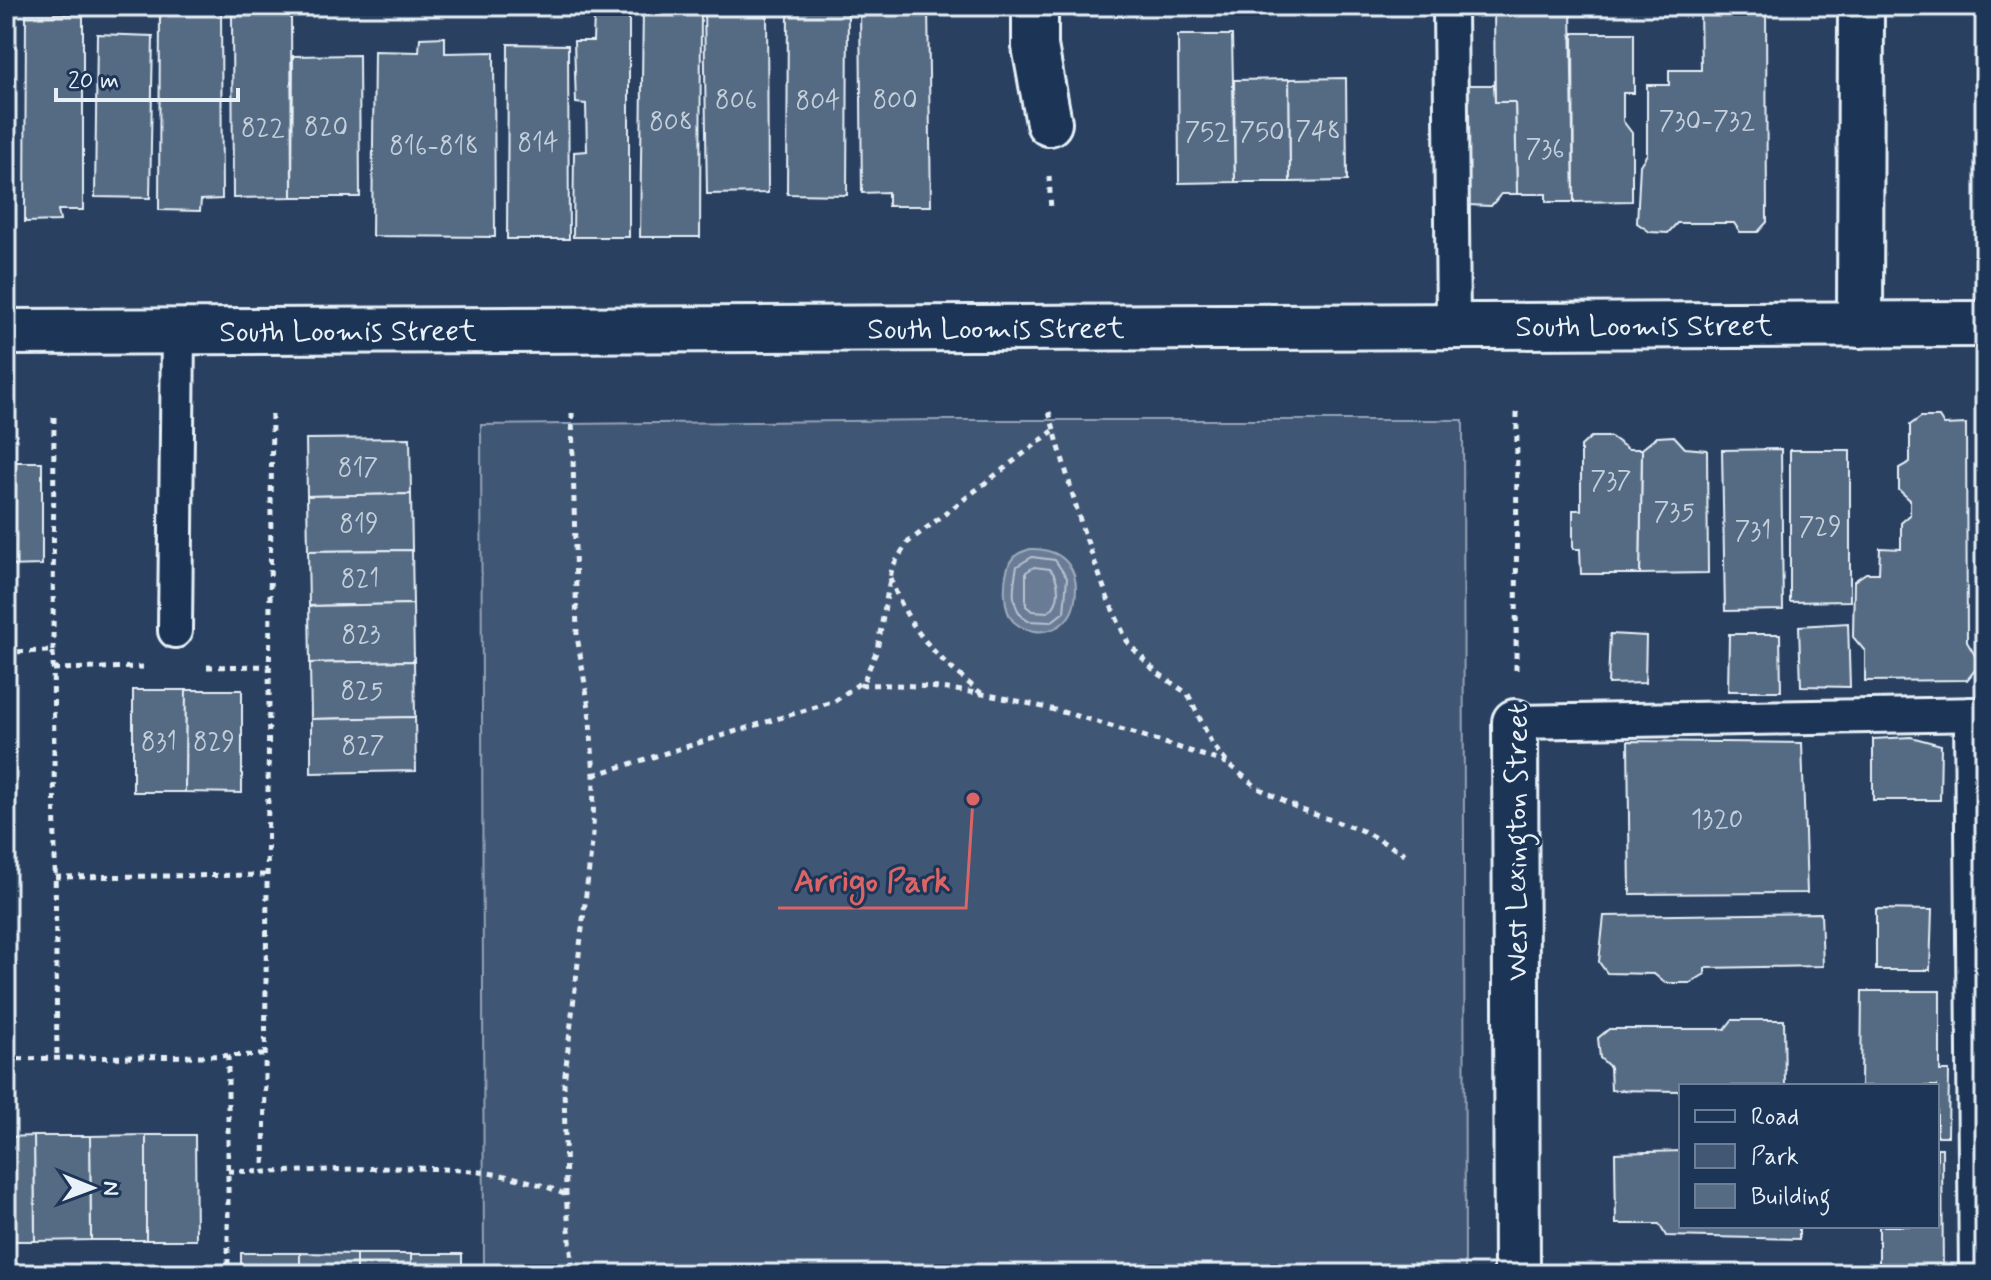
<svg xmlns="http://www.w3.org/2000/svg" width="1991" height="1280" viewBox="0 0 1991 1280" font-family="Mynerve,sans-serif">
	<rect width="100%" height="100%" fill="#294061"/>
	<filter id="ink" filterUnits="userSpaceOnUse"><feTurbulence type="fractalNoise" baseFrequency=".0125" numOctaves="2"/><feDisplacementMap in="SourceGraphic" scale="16" xChannelSelector="R" yChannelSelector="G"/><feConvolveMatrix kernelMatrix="1 2 1 2 8 2 1 2 1" color-interpolation-filters="sRGB"/></filter>
	<g filter="url(#ink)">
		<polygon fill="#415774" stroke="#94a4b6" stroke-width="2" points="943,420 1463,420 1465,1274 484,1274 481,425"/>
		<path fill="#6b7c95" stroke="#9dabbd" stroke-width="2" d="M1030,549C1065,548 1082,571 1074,605C1068,631 1035,640 1014,622C1002,610 1003,577 1010,562C1014,554 1022,552 1030,549Z"/>
		<g fill="none" stroke-linecap="round" stroke-linejoin="round">
			<g stroke="#b6c2d0" stroke-width="2">
				<path d="M1032,557L1055,560L1067,578L1064,612L1051,622L1028,621C1009,609 1013,586 1017,566Z"/>
				<path d="M1034,567L1050,569C1060,580 1062,603 1048,612L1032,611L1026,606V572Z"/>
			</g>
		</g>
		<g fill="#556a83" stroke="#e8f1f8" stroke-width="2">
			<polygon points="160,6 221,6 222,199 201,200 200,211 159,210"/>
			<polygon points="575,6 629,6 629,237 573,237 574,152 587,151 586,104 576,103 574,41 593,41 594,16 575,16"/>
			<polygon points="643,6 701,6 700,237 640,237"/>
			<polygon points="704,6 767,6 768,193 707,194"/>
			<polygon points="788,6 848,6 847,195 787,194"/>
			<polygon points="860,6 928,6 931,206 888,206 888,192 862,193"/>
			<polygon points="1494,6 1571,6 1574,202 1546,202 1546,194 1517,194 1515,102 1495,102"/>
			<polygon points="1700,6 1766,6 1767,222 1758,232 1740,232 1734,223 1677,223 1668,233 1650,232 1637,223 1640,165 1647,154 1647,85 1669,85 1669,70 1701,70"/>
			<polygon points="26,14 83,14 83,210 58,210 60,221 25,222"/>
			<polygon points="232,14 291,14 292,197 233,198"/>
			<polygon points="1573,33 1634,33 1634,93 1623,93 1623,121 1632,133 1632,201 1574,202"/>
			<polygon points="97,34 153,36 150,198 95,197"/>
			<polygon points="1178,35 1232,35 1235,182 1179,183"/>
			<polygon points="445,37 445,53 494,52 495,237 372,236 374,51 419,52 420,38"/>
			<polygon points="508,44 568,45 569,239 507,239"/>
			<polygon points="6,45 12,45 14,212 6,212"/>
			<polygon points="359,55 360,197 292,197 293,56"/>
			<polygon points="1346,78 1347,181 1290,182 1289,79"/>
			<polygon points="1289,79 1290,182 1235,182 1234,80"/>
			<polygon points="1457,85 1494,85 1495,102 1515,102 1517,194 1501,194 1491,206 1468,205"/>
			<polygon points="1921,417 1939,417 1944,425 1966,424 1967,642 1976,657 1976,669 1967,680 1865,681 1865,651 1853,637 1854,581 1866,573 1879,573 1880,548 1901,549 1901,523 1910,515 1910,500 1899,490 1899,468 1910,462 1910,425"/>
			<polygon points="1674,436 1685,448 1707,450 1708,573 1640,574 1642,449 1657,437"/>
			<polygon points="1591,437 1611,437 1628,449 1642,449 1640,574 1581,574 1580,549 1573,549 1573,510 1581,510 1581,446"/>
			<polygon points="410,438 411,494 307,496 306,439"/>
			<polygon points="1781,449 1783,610 1725,611 1722,450"/>
			<polygon points="1790,450 1850,450 1850,601 1790,602"/>
			<polygon points="6,462 42,462 42,565 6,566"/>
			<polygon points="411,494 412,550 308,551 307,496"/>
			<polygon points="412,550 413,604 309,606 308,551"/>
			<polygon points="413,604 414,661 310,663 309,606"/>
			<polygon points="1848,623 1850,687 1801,686 1799,626"/>
			<polygon points="1610,634 1646,636 1645,683 1608,684"/>
			<polygon points="1729,634 1780,634 1781,691 1728,691"/>
			<polygon points="414,661 415,717 311,719 310,663"/>
			<polygon points="133,690 186,690 185,792 133,792"/>
			<polygon points="186,690 242,690 242,793 185,792"/>
			<polygon points="415,717 416,771 311,773 311,719"/>
			<polygon points="1911,737 1941,745 1940,800 1873,800 1873,739"/>
			<polygon points="1628,741 1802,743 1807,893 1630,894"/>
			<polygon points="1876,909 1932,910 1930,970 1876,970"/>
			<polygon points="1821,913 1823,966 1705,968 1705,974 1690,983 1665,983 1654,974 1607,973 1599,962 1604,916"/>
			<polygon points="1862,991 1940,991 1940,1071 1949,1071 1948,1136 1937,1136 1937,1086 1861,1086"/>
			<polygon points="1732,1020 1784,1020 1785,1086 1681,1086 1681,1099 1679,1091 1611,1090 1610,1067 1600,1058 1598,1038 1609,1029 1725,1029"/>
			<polygon points="146,1135 195,1135 196,1240 146,1240"/>
			<polygon points="146,1135 146,1240 91,1240 90,1136"/>
			<polygon points="34,1136 90,1136 91,1240 35,1241"/>
			<polygon points="34,1136 35,1241 6,1241 6,1137"/>
			<polygon points="1937,1148 1942,1148 1943,1274 1879,1274 1879,1226 1937,1226"/>
			<polygon points="1681,1151 1681,1226 1799,1226 1799,1239 1666,1236 1659,1224 1616,1224 1615,1153"/>
			<rect x="241" y="1253" width="59" height="21"/>
			<polygon points="300,1253 356,1254 356,1274 300,1274"/>
			<rect x="356" y="1254" width="55" height="20"/>
			<rect x="411" y="1254" width="51" height="20"/>
		</g>
		<g fill="none" stroke-linecap="round" stroke-linejoin="round">
			<g stroke="#e8f1f8" stroke-width="38">
				<g id="lane">
					<polyline points="1450,6 1453,325"/>
					<polyline points="175,631 178,331"/>
					<polyline points="1971,714 1976,1274"/>
					<polyline points="1515,722 1985,714"/>
				</g>
			</g>
			<g stroke="#e8f1f8" stroke-width="50">
				<g id="street">
					<polyline points="1035,6 1035,46 1049,123"/>
					<polyline points="1860,325 1861,6"/>
					<polyline points="1515,722 1517,1274"/>
				</g>
			</g>
			<g stroke="#e8f1f8" stroke-width="50">
				<g id="secondary">
					<path id="s1" d="M6,332L1985,324"/>
				</g>
			</g>
			<g stroke="#e8f1f8" stroke-width="5" stroke-dasharray="6 6" stroke-linecap="butt">
				<polyline points="1049,176 1051,211"/>
				<polyline points="1049,412 1082,527 1108,599 1128,643 1155,671 1188,694 1212,744 1228,764 1258,788 1302,810 1363,831 1405,854"/>
				<polyline points="572,413 577,636 589,708 594,775 593,834 564,1083 566,1195 573,1274"/>
				<path d="M272,414L264,1172C355,1171 483,1155 566,1195"/>
				<path d="M890,578C911,633 936,657 981,693"/>
				<polyline points="53,651 54,415"/>
				<polyline points="6,652 53,651 57,1059"/>
				<polyline points="207,667 270,666"/>
				<polyline points="53,669 145,667"/>
				<polyline points="1516,670 1517,411"/>
				<path d="M860,685C992,681 1103,724 1227,763"/>
				<polyline points="594,775 835,701 864,680 877,650 892,568 907,543 1053,431"/>
				<polyline points="55,877 268,875"/>
				<polyline points="228,1055 228,1274"/>
				<polyline points="6,1059 266,1055"/>
				<polyline points="228,1171 264,1172"/>
			</g>
			<use href="#lane" stroke="#1d3557" stroke-width="32"/>
			<use href="#street" stroke="#1d3557" stroke-width="44"/>
			<use href="#secondary" stroke="#1d3557" stroke-width="44"/>
		</g>
	</g>
	<g text-anchor="middle" stroke-width="6" stroke-linejoin="round" paint-order="stroke">
		<g font-size="26" fill="#c3cfdb">
			<text x="736" y="108">806</text>
			<text x="895" y="108">800</text>
			<text x="818" y="109">804</text>
			<text x="1707" y="129">730-732</text>
			<text x="671" y="130">808</text>
			<text x="326" y="135">820</text>
			<text x="263" y="136">822</text>
			<text x="1318" y="139">748</text>
			<text x="1207" y="140">752</text>
			<text x="1262" y="140">750</text>
			<text x="538" y="151">814</text>
			<text x="434" y="154">816-818</text>
			<text x="1545" y="157">736</text>
			<text x="358" y="476">817</text>
			<text x="1611" y="489">737</text>
			<text x="1674" y="520">735</text>
			<text x="359" y="532">819</text>
			<text x="1820" y="535">729</text>
			<text x="1753" y="539">731</text>
			<text x="360" y="587">821</text>
			<text x="361" y="643">823</text>
			<text x="362" y="699">825</text>
			<text x="159" y="750">831</text>
			<text x="214" y="750">829</text>
			<text x="363" y="754">827</text>
			<text x="1717" y="827">1320</text>
		</g>
		<g font-size="30" fill="#e8f1f8" stroke="#1d3557">
			<text dy="10" stroke="none"><textPath href="#s1" startOffset="1638">South Loomis Street</textPath></text>
			<text dy="10" stroke="none"><textPath href="#s1" startOffset="990">South Loomis Street</textPath></text>
			<text dy="10" stroke="none"><textPath href="#s1" startOffset="342">South Loomis Street</textPath></text>
			<text transform="translate(1516 842) rotate(-90)" y="10">West Lexington Street</text>
		</g>
	</g>
	<path fill="none" stroke="#db6466" stroke-width="3" d="M973 799L966 908H778"/>
	<circle fill="#db6466" stroke="#1d3557" stroke-width="3" cx="973" cy="799" r="8"/>
	<g font-size="32" text-anchor="middle" font-weight="bold" fill="#db6466" stroke="#1d3557" stroke-width="6" stroke-linejoin="round" paint-order="stroke">
		<text x="872" y="891">Arrigo Park</text>
	</g>
	<rect width="1991" height="1280" fill="none" stroke="#1d3557" stroke-width="32"/>
	<rect x="16" y="16" width="1959" height="1248" fill="none" stroke="#e8f1f8" stroke-width="3" filter="url(#ink)"/>
	<rect x="1679" y="1084" width="260" height="144" fill="#1d3557" stroke="#6e8097" stroke-width="2"/>
	<rect x="1695" y="1110" width="40" height="12" fill="#1d3557" stroke="#6e8097" stroke-width="2"/>
	<text x="1751" y="1124" font-size="24" fill="#e8f1f8">Road</text>
	<rect x="1695" y="1144" width="40" height="24" fill="#415774" stroke="#6e8097" stroke-width="2"/>
	<text x="1751" y="1164" font-size="24" fill="#e8f1f8">Park</text>
	<rect x="1695" y="1184" width="40" height="24" fill="#556a83" stroke="#6e8097" stroke-width="2"/>
	<text x="1751" y="1204" font-size="24" fill="#e8f1f8">Building</text>
	<g transform="translate(92 1188) rotate(91)" stroke="#1d3557" stroke-width="6" paint-order="stroke">
	<path d="M0-6L14 30L0 20L-14 30Z" fill="#e8f1f8"/>
	<text y="-12" font-size="22" font-weight="bold" text-anchor="middle" fill="#e8f1f8">N</text>
	</g>
	<path d="M56 88v12h182v-12" fill="none" stroke="#e8f1f8" stroke-width="4"/>
	<text x="68" y="88" font-size="24" fill="#e8f1f8" stroke="#1d3557" stroke-width="6" paint-order="stroke">20 m</text>
</svg>
